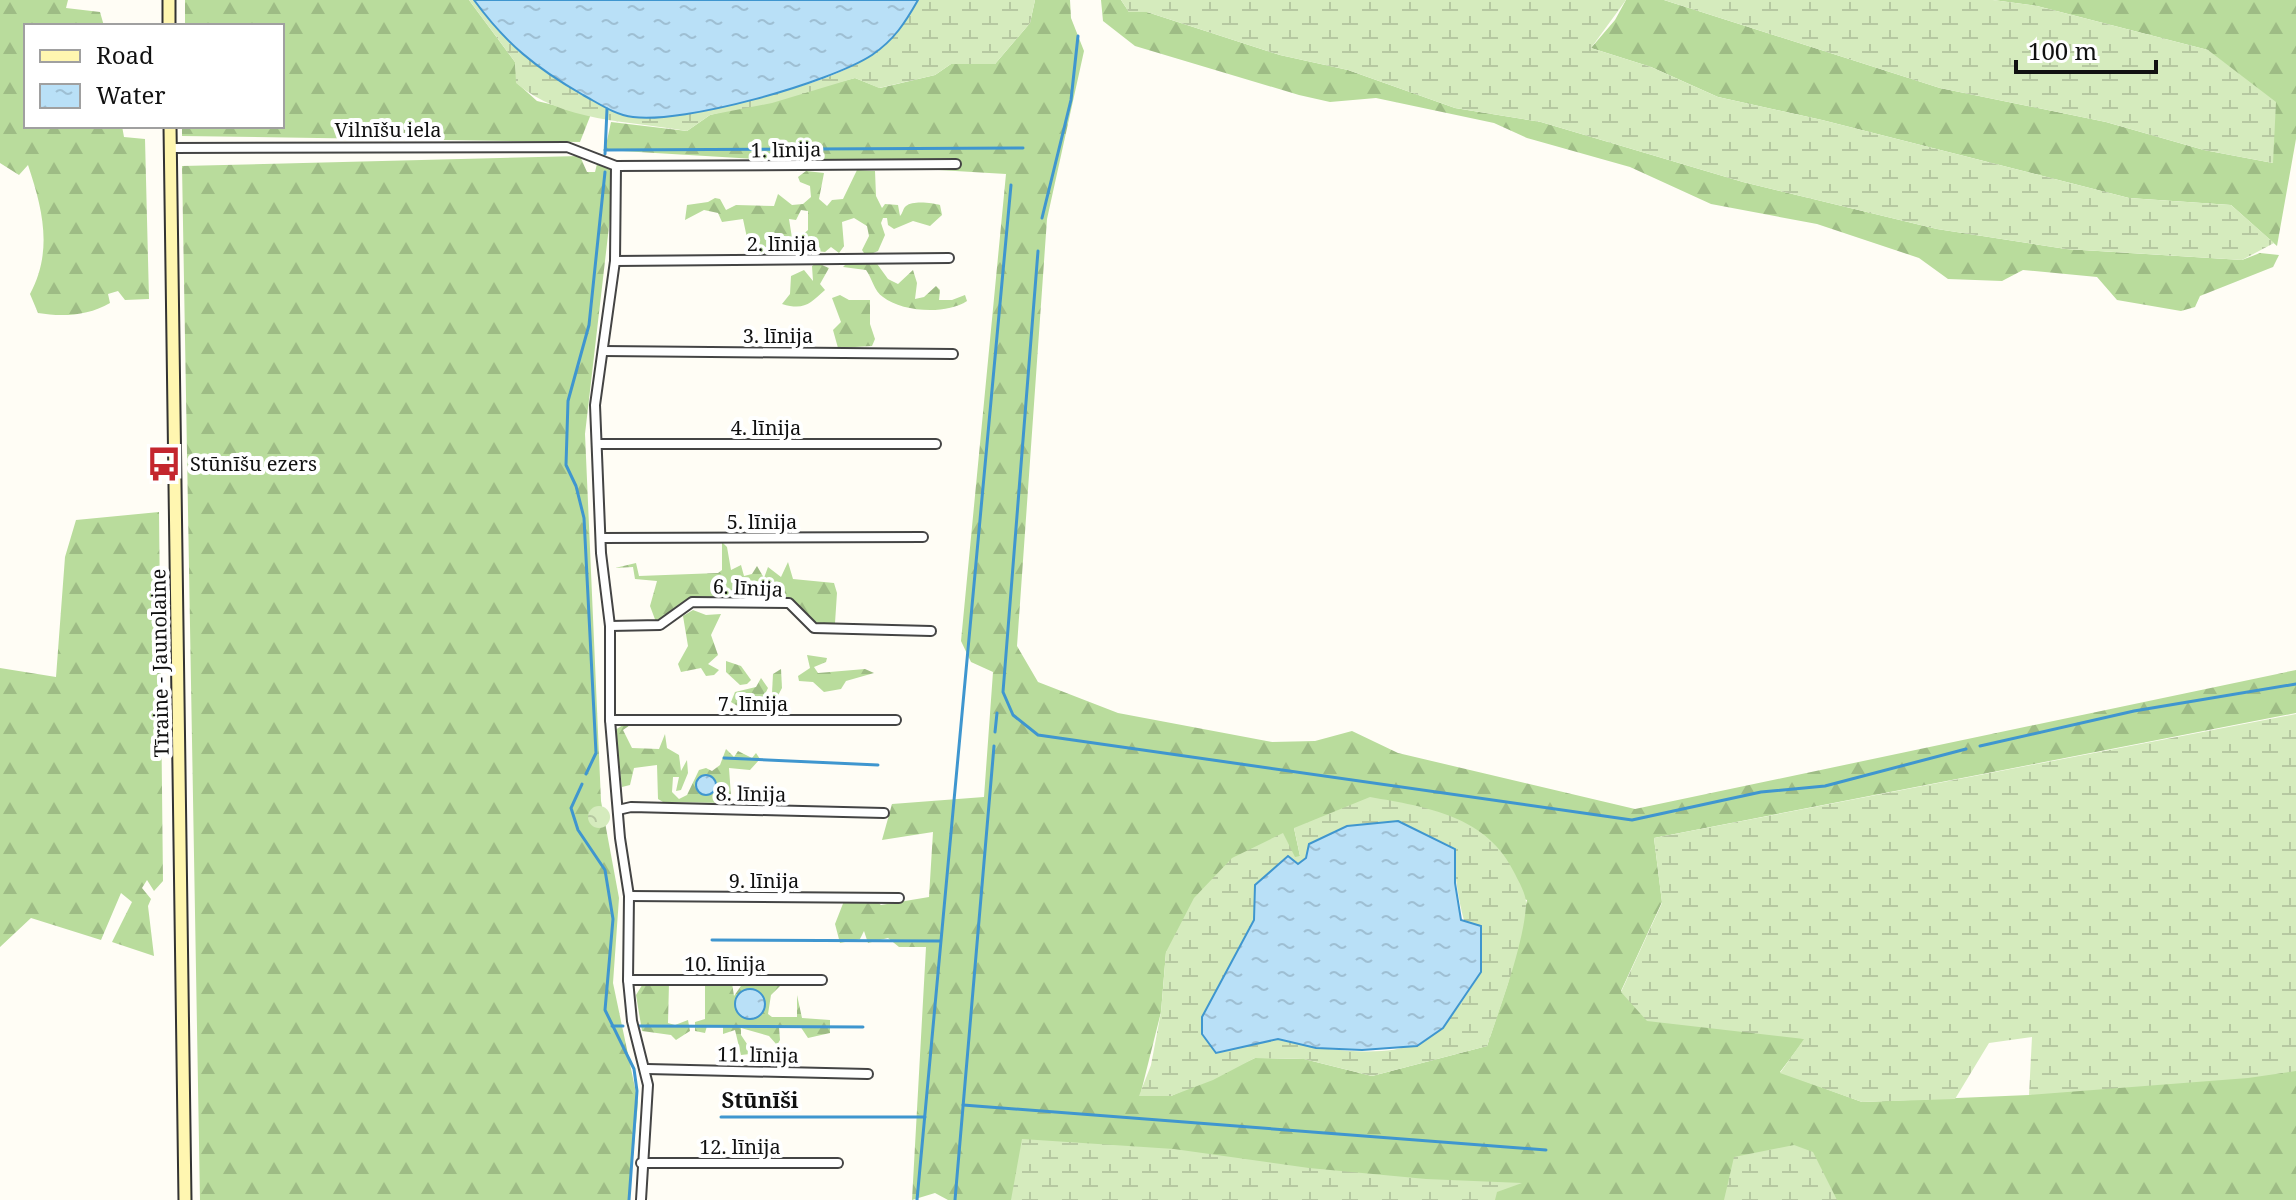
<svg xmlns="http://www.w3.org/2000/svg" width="2296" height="1200" viewBox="0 0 2296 1200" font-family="'Noto Serif',serif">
	<defs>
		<pattern id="forest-firs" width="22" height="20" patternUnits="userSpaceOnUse" patternTransform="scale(2)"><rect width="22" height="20" fill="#b9dc9c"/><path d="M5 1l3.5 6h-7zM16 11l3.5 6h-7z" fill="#9ebc85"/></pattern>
		<pattern id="wetland-marsh" width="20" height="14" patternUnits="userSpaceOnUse" patternTransform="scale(2)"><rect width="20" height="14" fill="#d5ebbd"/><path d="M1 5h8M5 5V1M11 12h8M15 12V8" fill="none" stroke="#b6c8a1"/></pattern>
		<pattern id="park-crowns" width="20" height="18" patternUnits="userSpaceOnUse" patternTransform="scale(2)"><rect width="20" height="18" fill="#d5ebbd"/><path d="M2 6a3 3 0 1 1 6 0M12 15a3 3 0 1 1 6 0" fill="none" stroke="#b6c8a1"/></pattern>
		<pattern id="water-ripples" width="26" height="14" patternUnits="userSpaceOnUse" patternTransform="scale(2)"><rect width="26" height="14" fill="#b9e0f7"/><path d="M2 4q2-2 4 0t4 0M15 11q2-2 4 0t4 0" fill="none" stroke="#9ebfd3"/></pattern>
	</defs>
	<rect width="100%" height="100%" fill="#fffdf5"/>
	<g fill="url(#forest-firs)" fill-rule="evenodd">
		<path d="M0,0H68L66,8L100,12L104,26H26V126H122L124,137L145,139L149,299L125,300L118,291L108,294L110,303C88,316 62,317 38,313L30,294C53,251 43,210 28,165L19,175L0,163Z"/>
		<polygon points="185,0 469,0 515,62 517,83 537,101 591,114 580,142 182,136 182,126 282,126 282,26 185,26"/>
		<path d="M1035,0H1070L1071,18L1084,51L1047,219L1017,646L1038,682L1118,713L1272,742L1315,741L1352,731L1398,753L1635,809L2296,670V713L1654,838L1662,902L1621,991L1805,1039L1780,1072L1862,1102L2029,1095L2102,1065L2296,973V1200H948L935,1193L912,1200L926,947H899L888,938L868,943L864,931L860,939L840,943L835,924L844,901L875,900L881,905L929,897L933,832L882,840L892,804L984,797L993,672L971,662L961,641L1006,174L605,150L611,122L687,131L710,115L855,78L880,88L935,75L951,64H995L1030,23ZM1294,828L1527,900L1508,983L1487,1046L1372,1076L1304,1059L1255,1058L1171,1096H1140L1161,1012L1166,952L1300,856Z"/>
		<polygon points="1101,0 1121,0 1129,12 1147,12 1280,55 1348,70 1455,108 1541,122 1743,182 1937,229 2066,249 2242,260 2260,253 2279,255 2273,267 2200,296 2195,307 2181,311 2117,300 2097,277 2023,270 2002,281 1948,279 1919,258 1817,224 1711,204 1630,167 1527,138 1494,123 1376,98 1330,102 1299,95 1135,46 1103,21"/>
		<polygon points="1626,0 1664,0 1940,88 2106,122 2204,150 2273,163 2208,50 2037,6 1993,0 2296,0 2296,139 2277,246 2231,205 2129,198 1822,120 1718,97 1651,67 1591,48 1615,20"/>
		<polygon points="580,156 587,172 595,172 597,164 616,166 585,434 601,801 619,898 613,983 638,1102 629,1200 200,1200 182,166"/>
		<path d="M857,170L875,171L876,196L882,208L885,204L898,205L900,216C903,213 903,208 906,206C913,200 933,203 940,205L942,215L930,226L913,221L894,229L888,225L887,218H883L881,223L885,235L878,251L866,256L862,250L869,236L867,226L854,218L842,222L844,246L839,253L831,247L825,252L817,251L816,237L796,251L784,249L761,256L750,252L743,219L722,222L718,213L704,210L685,220L687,205L708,202L715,198L720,199L726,210L736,205L774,206L778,194L792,205L803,204L811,197L810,186L800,182L798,177L806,171L824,173L819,199L827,206L832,200L843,199ZM801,210L808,211V230L800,237L792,238L789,219L796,220Z"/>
		<path d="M875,261L888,279L898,284L913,270L917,283L915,299L924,297L936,286L940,290L939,300H952L965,295L967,301C946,315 902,312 883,297C874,291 872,278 866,270L843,267L847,263Z"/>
		<path d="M817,263L829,268L820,284L825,290C810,303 805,311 782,304L790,294L791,276L804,270L813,281L812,266Z"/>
		<polygon points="840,295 849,300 870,300 870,324 875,339 872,346 838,348 833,330 841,322 832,298"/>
		<polygon points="159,512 163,881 154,891 147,880 142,888 151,899 148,906 154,956 112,942 132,902 121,893 101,940 31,918 0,947 0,668 56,677 65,557 76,520"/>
		<polygon points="722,542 727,547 731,570 741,565 744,576 752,574 757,566 764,578 768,567 781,577 788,562 793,579 834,583 837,593 835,623 815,623 779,599 755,601 738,598 688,601 656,622 650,606 657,581 635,579 633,567 615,568 636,563 639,576 718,573 722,570"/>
		<polygon points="693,610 706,615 721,614 711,635 718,655 708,664 719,670 714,675 706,676 701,668 681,672 678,664 688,646 683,616"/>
		<polygon points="807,655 827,658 826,662 814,667 818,673 865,669 874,673 846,681 841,689 824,692 813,682 799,681 798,676 810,668"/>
		<polygon points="726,661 741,666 751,680 747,684 740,685 726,672"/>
		<polygon points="781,669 782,688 775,701 772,693 773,674"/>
		<polygon points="761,678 768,688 759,706 746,711 731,702 735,692 756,687"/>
		<polygon points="628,722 633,723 623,730 632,748 659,749 665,734 667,748 679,755 681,771 687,760 688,773 681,790 676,791 679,777 673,777 672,792 679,799 687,795 699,770 706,768 712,771 720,765 726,749 734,757 738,751 752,758 756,753 760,759 750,770 729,768 731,796 727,803 663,802 658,799 657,765 634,768 630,785 622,787 615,730"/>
		<polygon points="644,982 669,983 668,1023 675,1025 688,1020 690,1031 676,1040 671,1035 642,1031 636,995"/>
		<polygon points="717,983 732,983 734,996 743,983 780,986 771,995 768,1014 772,1017 797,1017 797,995 802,1018 830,1020 830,1033 808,1038 800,1026 779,1027 780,1040 777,1045 769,1036 741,1028 741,1035 751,1050 750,1054 741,1055 735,1030 723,1034 723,1026 707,1026 705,1033 695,1031 695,1022 705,1019 705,986"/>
	</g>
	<g fill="url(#wetland-marsh)" fill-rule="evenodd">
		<path d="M469,0H474C512,48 530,64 583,95C598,103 615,115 633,117C658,121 686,112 711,107C765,95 824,86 872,55C894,40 905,23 918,0H1035L1030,23L995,64H951L935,75L879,88L855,78L772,103L710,115L687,131C631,121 561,122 516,83L515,62Z"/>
		<polygon points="1121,0 1626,0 1591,48 1651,67 1718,97 1822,120 2129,198 2231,205 2274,243 2242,260 2066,249 1937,229 1743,182 1541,122 1455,108 1348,70 1280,55 1147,12 1129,12"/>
		<polygon points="1664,0 1993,0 2037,6 2208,50 2276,102 2273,163 2204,150 2106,122 1940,88"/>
		<polygon points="2296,714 2296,1071 2248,1078 2029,1095 2032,1037 1989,1043 1955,1099 1862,1102 1780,1073 1804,1039 1647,1021 1621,992 1662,903 1654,838"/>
		<path d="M1370,797C1427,807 1488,816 1515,874C1519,882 1526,894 1526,903C1525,941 1500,1008 1487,1046L1372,1076L1304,1059L1255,1058L1213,1080L1171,1096H1139L1151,1065L1161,1012L1166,952L1194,898L1232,858L1283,833L1295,857L1300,856L1294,828ZM1454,849C1455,894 1465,930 1481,972C1435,1050 1409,1058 1319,1048C1305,1046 1290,1038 1277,1039C1257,1040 1236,1049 1216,1053L1202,1017L1289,856L1297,864L1306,858Z"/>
		<polygon points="1022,1139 1174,1149 1309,1168 1426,1179 1522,1183 1497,1192 1495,1200 1011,1200"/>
		<polygon points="1794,1145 1813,1152 1837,1200 1724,1200 1734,1157"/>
	</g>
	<circle fill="url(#park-crowns)" cx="599" cy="817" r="11"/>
	<g fill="url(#water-ripples)" stroke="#3f96cf" stroke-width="2">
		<path d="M474,0H918C905,23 894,40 872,55C829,83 683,124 633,117C615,115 598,103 583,95C536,68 506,44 474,0Z"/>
		<circle cx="706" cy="785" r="10"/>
		<polygon points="1398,821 1455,849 1455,883 1461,920 1481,926 1481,972 1443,1028 1417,1046 1362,1050 1316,1048 1278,1039 1216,1053 1202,1034 1202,1017 1254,920 1255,885 1288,856 1298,864 1306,858 1309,844 1347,826"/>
		<circle cx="750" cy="1004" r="15"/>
	</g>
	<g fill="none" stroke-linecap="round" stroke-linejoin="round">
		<g stroke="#3f96cf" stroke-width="3">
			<polyline points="605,150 1023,148"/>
			<polyline points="605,154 607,109"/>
			<polyline points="1042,218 1071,100 1078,36"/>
			<polyline points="1038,251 1003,692 1013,715 1038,735 1632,820 1761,792 1825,786 1966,749"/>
			<polyline points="995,732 997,713"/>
			<polyline points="1980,746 2134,711 2296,684"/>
			<polyline points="724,758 878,765"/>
			<polyline points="586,774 596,753 584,518 576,486 566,465 568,401 589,325 605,172"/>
			<polyline points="582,784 571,808 578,830 605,870 613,919 605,1010 634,1069 637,1091 629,1200"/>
			<polyline points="712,940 940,941"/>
			<polyline points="612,1026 623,1026"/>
			<polyline points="638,1026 863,1027"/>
			<polyline points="963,1105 1546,1150"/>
			<polyline points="721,1117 925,1117"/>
			<polyline points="917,1200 1011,185"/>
			<polyline points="955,1200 994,746"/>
		</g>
		<g stroke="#444" stroke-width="12">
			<g id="street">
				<polyline points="171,148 567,147 616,166 615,261 595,405 601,553 610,626 610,720 620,838 629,896 628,980 632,1021 648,1085 641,1200"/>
				<polyline points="616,166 956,164"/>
				<polyline points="615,261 949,258"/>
				<polyline points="603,351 953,354"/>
				<polyline points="597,444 936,444"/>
				<polyline points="601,538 923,537"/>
				<polyline points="610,626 660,625 692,602 789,603 814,628 931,631"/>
				<polyline points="610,720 896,720"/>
				<polyline points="618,810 631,807 884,813"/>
				<polyline points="629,896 899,898"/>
				<polyline points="628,980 822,980"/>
				<polyline points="647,1069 868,1074"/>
				<polyline points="641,1163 838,1163"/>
			</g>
		</g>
		<g stroke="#333" stroke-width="15">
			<g id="secondary">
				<polyline points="169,0 169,26"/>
				<polyline points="170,126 185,1200"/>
			</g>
		</g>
		<use href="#street" stroke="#fff" stroke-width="8"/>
		<use href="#secondary" stroke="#fff6b0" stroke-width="11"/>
	</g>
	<defs>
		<g id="bus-bare" transform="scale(2.76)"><path d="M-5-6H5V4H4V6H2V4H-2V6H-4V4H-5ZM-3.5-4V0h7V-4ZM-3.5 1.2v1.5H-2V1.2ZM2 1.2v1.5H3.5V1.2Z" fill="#c4262e" stroke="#fff" stroke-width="2.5" paint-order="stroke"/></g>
	</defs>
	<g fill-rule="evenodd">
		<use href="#bus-bare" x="164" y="464"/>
	</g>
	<g text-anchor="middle" stroke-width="8" stroke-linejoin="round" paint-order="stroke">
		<g font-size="20" fill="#111" stroke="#fff">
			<text x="388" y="137">Vilnīšu iela</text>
			<text transform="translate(786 150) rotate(-1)" y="7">1. līnija</text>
			<text x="782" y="251">2. līnija</text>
			<text x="778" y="343">3. līnija</text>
			<text x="766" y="435">4. līnija</text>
			<text x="762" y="529">5. līnija</text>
			<text transform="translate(748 588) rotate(3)" y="7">6. līnija</text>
			<text transform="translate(160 663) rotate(-91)" y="7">Tīraine - Jaunolaine</text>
			<text x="753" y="711">7. līnija</text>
			<text transform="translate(751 794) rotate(1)" y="7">8. līnija</text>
			<text x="764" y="888">9. līnija</text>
			<text x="725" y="971">10. līnija</text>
			<text transform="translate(758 1055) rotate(1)" y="7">11. līnija</text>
			<text x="740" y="1154">12. līnija</text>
		</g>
		<g font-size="20" fill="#111" stroke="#fff" text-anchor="start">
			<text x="190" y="471">Stūnīšu ezers</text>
		</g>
		<g font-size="22" font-weight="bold" fill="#111" stroke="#fff">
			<text x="760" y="1108">Stūnīši</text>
		</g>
	</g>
	<rect x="24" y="24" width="260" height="104" fill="#ffffff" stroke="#a0a0a0" stroke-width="2"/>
	<rect x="40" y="50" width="40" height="12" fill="#fff6b0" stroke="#a0a0a0" stroke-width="2"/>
	<text x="96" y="64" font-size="24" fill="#111111">Road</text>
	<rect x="40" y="84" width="40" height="24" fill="url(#water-ripples)" stroke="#a0a0a0" stroke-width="2"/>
	<text x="96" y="104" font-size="24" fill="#111111">Water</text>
	<path d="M2016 60v12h140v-12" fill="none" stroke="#111111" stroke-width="4"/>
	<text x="2028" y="60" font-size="24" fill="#111111" stroke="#ffffff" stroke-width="6" paint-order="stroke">100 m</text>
</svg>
